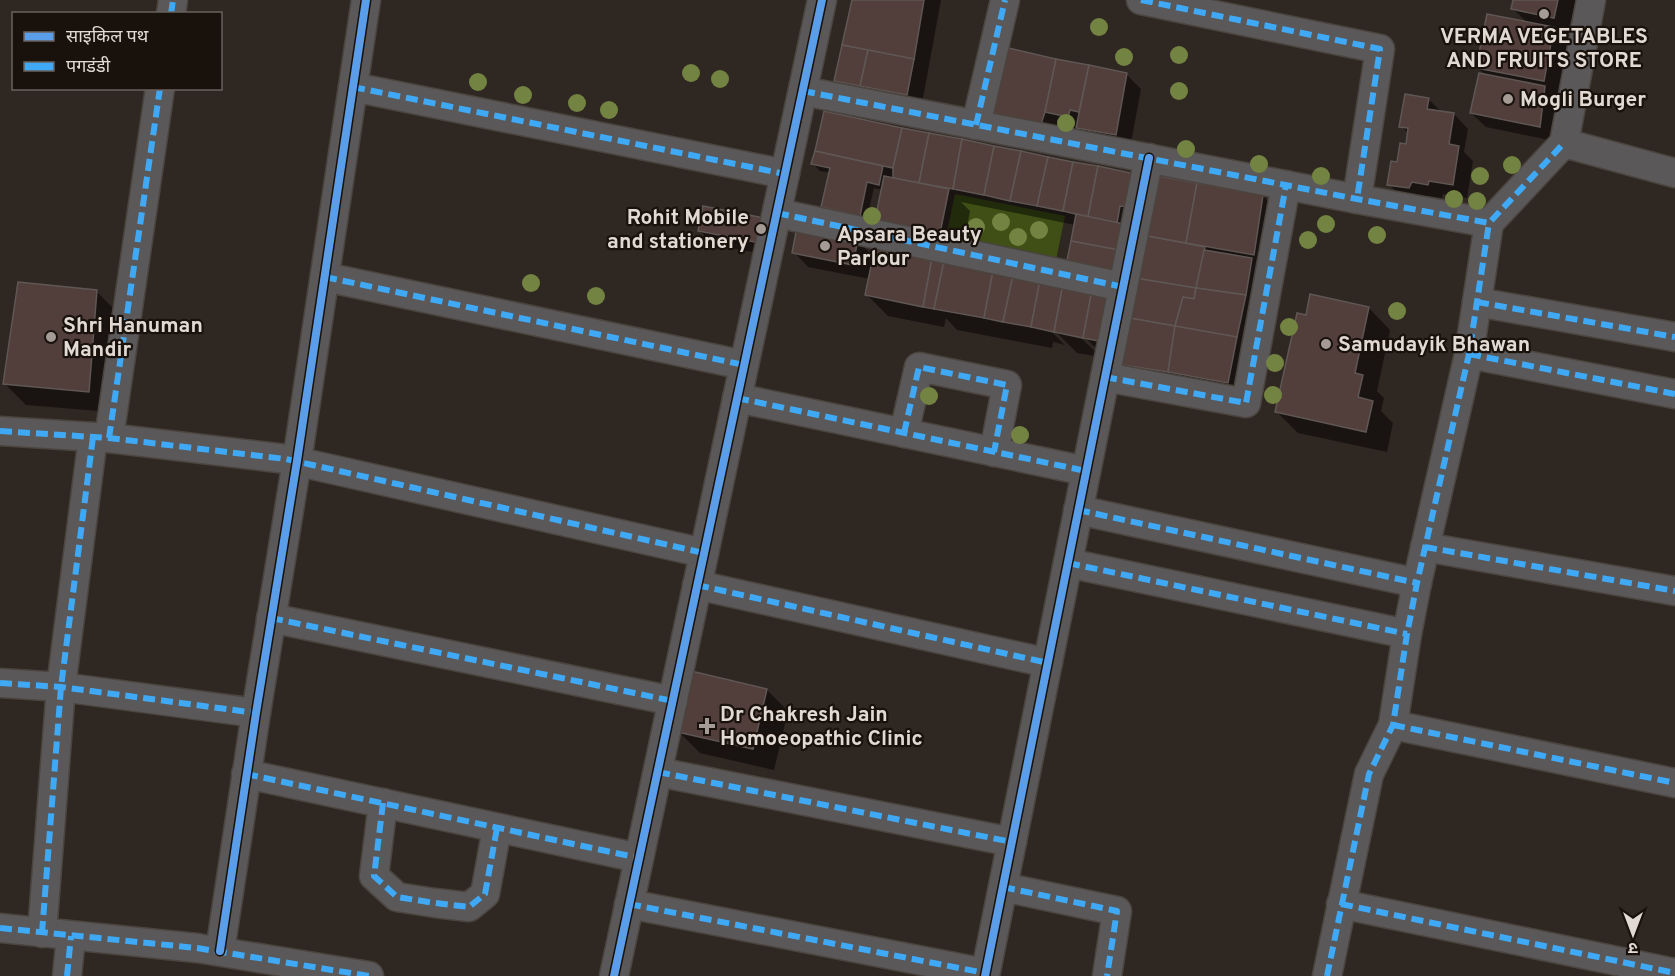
<svg xmlns="http://www.w3.org/2000/svg" width="1675" height="976" viewBox="0 0 1675 976" font-family="Overpass,'Noto Sans Devanagari',sans-serif">
	<rect width="100%" height="100%" fill="#2f2722"/>
	<polygon fill="#3f4f15" points="955,194 1065,216 1056,260 946,237"/>
	<g fill="#0007">
		<polygon points="853,0 941,0 921,109 843,87 836,80"/>
		<polygon points="1515,0 1576,0 1568,32 1554,29 1568,43 1558,95 1551,93 1559,101 1554,141 1486,127 1471,113 1486,75 1478,68 1528,23 1513,9"/>
		<polygon points="1056,60 1126,74 1141,89 1130,148 1092,142 1080,130 1067,127 1062,145 986,111"/>
		<polygon points="1428,99 1442,112 1454,114 1468,129 1464,152 1473,161 1467,198 1443,194 1442,198 1427,196 1423,202 1403,199 1389,184 1407,145 1409,134 1401,126"/>
		<polygon points="817,151 1135,175 1263,196 1277,210 1242,397 1132,378 1104,357 1084,336 1079,336 1101,357 1077,353 1052,328 1050,330 1065,345 1053,342 1052,348 957,330 946,318 944,327 888,316 867,295 870,279 808,267 794,252 857,240 874,257 1063,285 1075,225 961,202 970,211 961,258 883,190 874,188 866,222 830,214 823,207 831,173 820,171 813,164 821,155"/>
		<polygon points="700,231 783,235 779,257 715,245"/>
		<polygon points="96,291 117,312 110,412 26,405 5,384"/>
		<polygon points="1369,308 1390,330 1377,391 1384,398 1381,411 1393,423 1387,452 1298,433 1277,412 1307,316"/>
		<polygon points="767,690 788,711 774,770 700,753 678,731"/>
	</g>
	<g fill="#523e3a" stroke="#5f5754" stroke-width="1.5">
		<polygon points="852,0 924,0 914,59 842,45"/>
		<polygon points="1513,0 1558,0 1554,18 1511,9"/>
		<polygon points="1487,14 1554,27 1544,81 1476,68"/>
		<polygon points="842,45 868,50 860,86 834,81"/>
		<polygon points="1000,46 1056,59 1045,112 1041,124 984,111"/>
		<polygon points="868,50 914,59 907,95 860,86"/>
		<polygon points="1056,59 1089,65 1079,112 1070,110 1068,117 1045,112"/>
		<polygon points="1089,65 1127,73 1116,135 1076,128"/>
		<polygon points="1479,73 1545,86 1540,127 1470,113"/>
		<polygon points="1405,94 1429,98 1427,109 1454,113 1449,144 1459,146 1453,185 1429,181 1428,185 1412,182 1409,188 1387,185 1391,161 1397,162 1400,143 1406,144 1408,128 1399,127"/>
		<polygon points="824,111 902,128 893,168 815,151"/>
		<polygon points="902,128 929,133 919,183 893,178 893,168"/>
		<polygon points="929,133 962,139 953,189 919,183"/>
		<polygon points="962,139 994,146 984,195 953,189"/>
		<polygon points="994,146 1021,151 1010,201 984,195"/>
		<polygon points="815,151 883,166 879,185 867,182 860,216 821,207 830,168 811,164"/>
		<polygon points="1021,151 1048,157 1037,206 1010,201"/>
		<polygon points="1048,157 1073,162 1063,211 1037,206"/>
		<polygon points="1073,162 1098,166 1088,217 1063,211"/>
		<polygon points="1098,166 1135,174 1129,207 1120,206 1117,223 1088,217"/>
		<polygon points="1153,175 1197,183 1186,243 1142,235"/>
		<polygon points="884,176 949,189 939,238 874,225"/>
		<polygon points="1197,183 1263,195 1254,255 1186,243"/>
		<polygon points="703,206 769,219 765,244 698,231"/>
		<polygon points="1076,214 1129,225 1124,251 1071,241"/>
		<polygon points="797,227 858,239 853,265 792,253"/>
		<polygon points="1142,235 1205,247 1196,288 1135,278"/>
		<polygon points="1071,241 1124,251 1120,276 1066,265"/>
		<polygon points="875,247 932,258 923,307 865,295"/>
		<polygon points="1204,250 1252,258 1246,295 1196,288"/>
		<polygon points="932,258 944,261 934,309 923,307"/>
		<polygon points="944,261 993,271 984,318 934,309"/>
		<polygon points="993,271 1013,275 1003,322 984,318"/>
		<polygon points="1013,275 1040,280 1031,327 1003,322"/>
		<polygon points="1135,278 1196,288 1194,299 1183,297 1175,326 1124,317"/>
		<polygon points="1040,280 1063,284 1054,332 1031,327"/>
		<polygon points="18,282 97,290 89,392 3,384"/>
		<polygon points="1063,284 1092,290 1083,338 1054,332"/>
		<polygon points="1196,288 1246,295 1237,337 1175,326 1183,297 1194,299"/>
		<polygon points="1092,290 1113,294 1104,342 1083,338"/>
		<polygon points="1310,294 1369,307 1355,373 1363,375 1358,397 1373,401 1366,432 1275,412 1297,313 1306,315"/>
		<polygon points="1124,317 1175,326 1168,372 1116,364"/>
		<polygon points="1175,326 1237,337 1228,383 1168,372"/>
		<polygon points="691,671 767,689 753,749 677,732"/>
	</g>
	<g fill="none" stroke-linecap="round" stroke-linejoin="round">
		<g stroke="#4b443f" stroke-width="31">
			<g id="minor">
				<polyline points="1141,0 1380,49 1357,199"/>
				<polyline points="1591,0 1564,143 1675,173"/>
				<polyline points="171,14 173,0"/>
				<polyline points="353,87 785,174"/>
				<polyline points="803,91 1357,199 1489,223 1564,143"/>
				<polyline points="976,125 1005,0"/>
				<polyline points="777,213 1123,287"/>
				<polyline points="325,277 744,365"/>
				<polyline points="1477,302 1675,337"/>
				<polyline points="1469,354 1675,394"/>
				<polyline points="1105,377 1246,403 1286,185"/>
				<polyline points="737,398 1086,471"/>
				<polyline points="0,431 109,438 286,459 704,553"/>
				<polyline points="904,433 919,367 1007,385 994,452"/>
				<polyline points="109,438 160,88"/>
				<polyline points="1078,510 1417,583"/>
				<polyline points="1425,547 1675,591"/>
				<polyline points="1068,563 1407,634"/>
				<polyline points="697,585 1048,663"/>
				<polyline points="271,618 673,701"/>
				<polyline points="0,683 61,687 256,713"/>
				<polyline points="1393,725 1675,783"/>
				<polyline points="658,772 1012,842"/>
				<polyline points="246,774 639,858"/>
				<polyline points="383,803 374,876 397,897 435,903 469,907 485,894 497,828"/>
				<polyline points="1003,887 1117,911 1107,976"/>
				<polyline points="629,904 985,973"/>
				<polyline points="1341,904 1675,973"/>
				<polyline points="0,928 197,948 369,976"/>
				<polyline points="42,933 61,687 93,437"/>
				<polyline points="220,951 256,713 297,461 366,0"/>
				<polyline points="67,976 71,936"/>
				<polyline points="614,976 822,0"/>
				<polyline points="985,976 1149,158"/>
				<polyline points="1327,976 1369,774 1393,725 1407,634 1417,583 1469,354 1489,223"/>
			</g>
		</g>
		<use href="#minor" stroke="#5a5859" stroke-width="28"/>
		<g stroke="#3fa9f5" stroke-width="6" stroke-dasharray="12 6" stroke-linecap="butt">
			<polyline points="1141,0 1380,49 1357,199"/>
			<polyline points="171,14 173,0"/>
			<polyline points="353,87 785,174"/>
			<polyline points="803,91 1357,199 1489,223 1564,143"/>
			<polyline points="976,125 1005,0"/>
			<polyline points="777,213 1123,287"/>
			<polyline points="325,277 744,365"/>
			<polyline points="1477,302 1675,337"/>
			<polyline points="1469,354 1675,394"/>
			<polyline points="1105,377 1246,403 1286,185"/>
			<polyline points="737,398 1086,471"/>
			<polyline points="0,431 109,438 286,459 704,553"/>
			<polyline points="904,433 919,367 1007,385 994,452"/>
			<polyline points="109,438 160,88"/>
			<polyline points="1078,510 1417,583"/>
			<polyline points="1425,547 1675,591"/>
			<polyline points="1068,563 1407,634"/>
			<polyline points="697,585 1048,663"/>
			<polyline points="271,618 673,701"/>
			<polyline points="0,683 61,687 256,713"/>
			<polyline points="1393,725 1675,783"/>
			<polyline points="658,772 1012,842"/>
			<polyline points="246,774 639,858"/>
			<polyline points="383,803 374,876 397,897 435,903 469,907 485,894 497,828"/>
			<polyline points="1003,887 1117,911 1107,976"/>
			<polyline points="629,904 985,973"/>
			<polyline points="1341,904 1675,973"/>
			<polyline points="0,928 197,948 369,976"/>
			<polyline points="42,933 61,687 93,437"/>
			<polyline points="67,976 71,936"/>
			<polyline points="1327,976 1369,774 1393,725 1407,634 1417,583 1469,354 1489,223"/>
		</g>
		<g stroke="#18110c" stroke-width="11">
			<g id="cycleway">
				<polyline points="220,951 256,713 297,461 366,0"/>
				<polyline points="614,976 822,0"/>
				<polyline points="985,976 1149,158"/>
			</g>
		</g>
		<use href="#cycleway" stroke="#5a9eea" stroke-width="8"/>
	</g>
	<g fill="#738341">
		<circle cx="1099" cy="27" r="9"/>
		<circle cx="1179" cy="55" r="9"/>
		<circle cx="1124" cy="57" r="9"/>
		<circle cx="691" cy="73" r="9"/>
		<circle cx="720" cy="79" r="9"/>
		<circle cx="478" cy="82" r="9"/>
		<circle cx="1179" cy="91" r="9"/>
		<circle cx="523" cy="95" r="9"/>
		<circle cx="577" cy="103" r="9"/>
		<circle cx="609" cy="110" r="9"/>
		<circle cx="1066" cy="123" r="9"/>
		<circle cx="1186" cy="149" r="9"/>
		<circle cx="1259" cy="164" r="9"/>
		<circle cx="1512" cy="165" r="9"/>
		<circle cx="1321" cy="176" r="9"/>
		<circle cx="1480" cy="176" r="9"/>
		<circle cx="1454" cy="199" r="9"/>
		<circle cx="1477" cy="201" r="9"/>
		<circle cx="872" cy="216" r="9"/>
		<circle cx="1001" cy="222" r="9"/>
		<circle cx="1326" cy="224" r="9"/>
		<circle cx="976" cy="227" r="9"/>
		<circle cx="1039" cy="230" r="9"/>
		<circle cx="1377" cy="235" r="9"/>
		<circle cx="1018" cy="237" r="9"/>
		<circle cx="1308" cy="240" r="9"/>
		<circle cx="531" cy="283" r="9"/>
		<circle cx="596" cy="296" r="9"/>
		<circle cx="1397" cy="311" r="9"/>
		<circle cx="1289" cy="327" r="9"/>
		<circle cx="1275" cy="363" r="9"/>
		<circle cx="1273" cy="395" r="9"/>
		<circle cx="929" cy="396" r="9"/>
		<circle cx="1020" cy="435" r="9"/>
	</g>
	<g fill="#a49b95" stroke="#18110c" stroke-width="2">
		<circle cx="1544" cy="14" r="6"/>
		<circle cx="1508" cy="99" r="6"/>
		<circle cx="761" cy="229" r="6"/>
		<circle cx="825" cy="246" r="6"/>
		<circle cx="51" cy="337" r="6"/>
		<circle cx="1326" cy="344" r="6"/>
		<path d="M704 717h6v6h6v6h-6v6h-6v-6h-6v-6h6z"/>
	</g>
	<g text-anchor="middle" stroke-width="4.5" stroke-linejoin="round" paint-order="stroke">
		<g font-size="21" font-weight="bold" fill="#e3d9d3" stroke="#18110c" text-anchor="start">
			<text x="1544" y="43" text-anchor="middle">VERMA VEGETABLES<tspan x="1544" dy="24">AND FRUITS STORE</tspan></text>
			<text x="1520" y="106">Mogli Burger</text>
			<text x="749" y="224" text-anchor="end">Rohit Mobile<tspan x="749" dy="24">and stationery</tspan></text>
			<text x="837" y="241">Apsara Beauty<tspan x="837" dy="24">Parlour</tspan></text>
			<text x="63" y="332">Shri Hanuman<tspan x="63" dy="24">Mandir</tspan></text>
			<text x="1338" y="351">Samudayik Bhawan</text>
			<text x="720" y="721">Dr Chakresh Jain<tspan x="720" dy="24">Homoeopathic Clinic</tspan></text>
		</g>
	</g>
	<rect x="12" y="12" width="210" height="78" fill="#18110c" stroke="#69615c" stroke-width="1.5"/>
	<rect x="24" y="32" width="30" height="9" fill="#5a9eea" stroke="#69615c" stroke-width="1.5"/>
	<text x="66" y="42" font-size="18" fill="#e3d9d3">साइकिल पथ</text>
	<rect x="24" y="62" width="30" height="9" fill="#3fa9f5" stroke="#69615c" stroke-width="1.5"/>
	<text x="66" y="72" font-size="18" fill="#e3d9d3">पगडंडी</text>
	<g transform="translate(1633 934) rotate(180)" stroke="#18110c" stroke-width="4.5" paint-order="stroke">
	<path d="M0-4.5L10 22L0 15L-10 22Z" fill="#e3d9d3"/>
	<text y="-9" font-size="16" font-weight="bold" text-anchor="middle" fill="#e3d9d3">उ</text>
	</g>
</svg>
